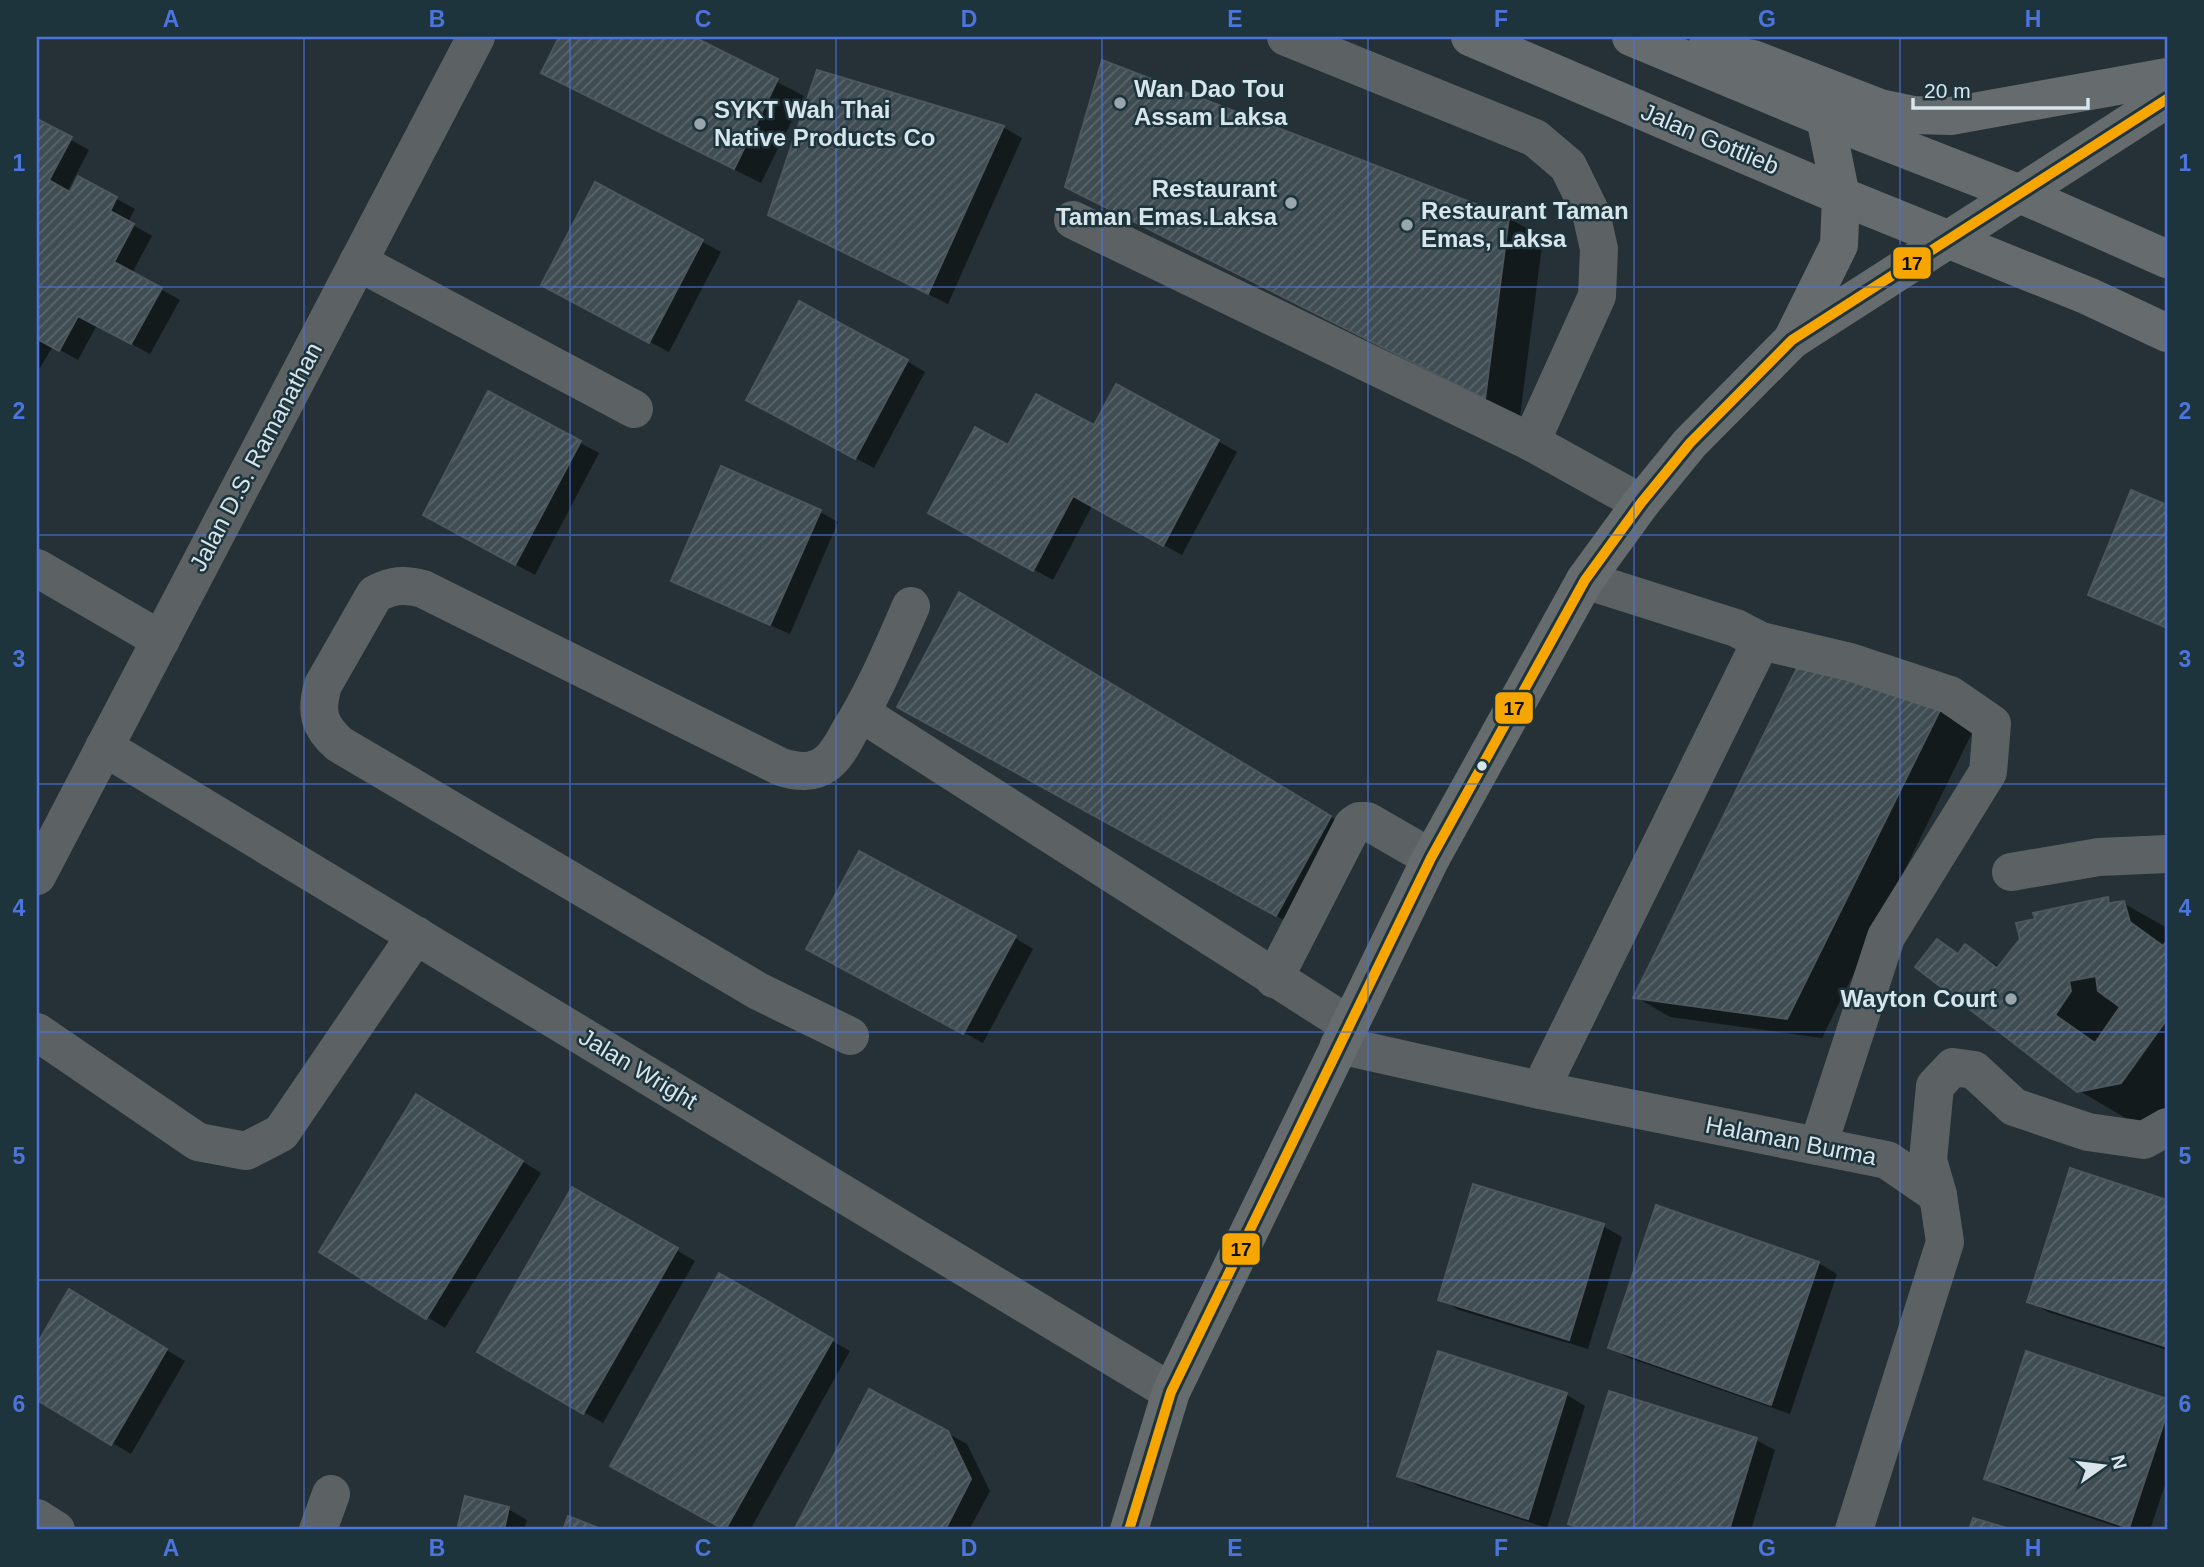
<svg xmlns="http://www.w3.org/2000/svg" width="2204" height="1567" viewBox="0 0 2204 1567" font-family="Helvetica,sans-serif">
	<defs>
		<pattern id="building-hatch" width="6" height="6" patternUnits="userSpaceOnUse" patternTransform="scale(1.75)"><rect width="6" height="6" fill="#3f4d53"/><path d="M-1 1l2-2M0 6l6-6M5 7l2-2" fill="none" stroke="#5a666c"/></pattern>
	</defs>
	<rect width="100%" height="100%" fill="#253136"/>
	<g fill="#0007">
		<polygon points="561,37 690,37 804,96 761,183 543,73"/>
		<polygon points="37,121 89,150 67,192 71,194 79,178 135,209 128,222 152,236 132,273 180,300 150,354 97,325 78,360 53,346 40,368 37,366"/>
		<polygon points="1003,127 1022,138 948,304 789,225"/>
		<polygon points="596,184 721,252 669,352 562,295"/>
		<polygon points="1067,187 1509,218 1543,238 1520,417 1102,207"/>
		<polygon points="907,361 925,372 874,468 767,410"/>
		<polygon points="489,394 599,453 535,575 444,525"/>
		<polygon points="1094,428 1218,441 1237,452 1182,555 1092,506 1053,580 949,523 1008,447"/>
		<polygon points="2132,493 2167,507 2167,629 2109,605 2091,594"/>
		<polygon points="820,512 838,522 790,634 691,591 673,580"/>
		<polygon points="994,614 1364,837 1311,935 933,726"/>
		<polygon points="1940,709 1974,729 1822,1038 1670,1017 1636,997"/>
		<polygon points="2107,899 2117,904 2123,903 2167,928 2167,1117 2134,1123 2078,1090 1937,941 1960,954 1966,947 2000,967"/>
		<polygon points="1015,938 1033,949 983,1043 827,959"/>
		<polygon points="435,1107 541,1173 445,1328 321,1251"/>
		<polygon points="2071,1170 2167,1202 2167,1350 2048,1312 2029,1301"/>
		<polygon points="572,1189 695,1261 603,1423 480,1352"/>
		<polygon points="1603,1226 1622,1237 1588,1349 1459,1310 1440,1299"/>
		<polygon points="1818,1263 1837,1274 1790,1414 1629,1358 1610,1347"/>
		<polygon points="719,1276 850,1351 750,1530 725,1530 613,1465"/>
		<polygon points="69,1292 185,1361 131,1454 37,1398 37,1347"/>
		<polygon points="1439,1353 1567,1395 1585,1406 1547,1528 1418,1486 1400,1475"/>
		<polygon points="2027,1353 2167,1401 2167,1479 2150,1530 2126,1530 2005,1489 1986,1479"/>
		<polygon points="870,1391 967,1444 990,1491 969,1530 796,1530"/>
		<polygon points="1756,1440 1775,1450 1751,1530 1582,1530 1570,1523"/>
		<polygon points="466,1498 508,1509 527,1520 524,1530 459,1530"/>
	</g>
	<g fill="url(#building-hatch)" stroke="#4c565c" stroke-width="2" fill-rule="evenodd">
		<polygon points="559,37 694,37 778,79 734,169 541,73"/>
		<polygon points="1102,60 1509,217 1485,399 1065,187"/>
		<polygon points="817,70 1004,126 928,294 768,215"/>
		<polygon points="37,119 72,137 49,180 70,192 78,176 117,197 110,211 134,224 114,262 162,288 131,344 78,316 59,351 37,339"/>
		<polygon points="595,182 703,240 649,343 541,285"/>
		<polygon points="799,301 908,360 855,459 746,400"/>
		<polygon points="1116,384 1219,440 1163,546 1073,496 1033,571 928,513 975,427 1008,445 1036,394 1094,425"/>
		<polygon points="488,391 581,441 515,565 423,515"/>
		<polygon points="721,466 821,510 770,625 671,581"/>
		<polygon points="2131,490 2167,505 2167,628 2088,595"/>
		<polygon points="959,592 1331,816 1276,916 897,707"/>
		<polygon points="1803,656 1941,708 1787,1019 1633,998"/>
		<polygon points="859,851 1016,936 963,1034 806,949"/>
		<path d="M2108,897L2109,903L2124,901L2130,922L2163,946L2167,940V1019L2121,1083L2077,1092L1915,967L1937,939L1958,954L1965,944L1997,968L2020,939L2016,923L2035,919L2033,913ZM2096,976L2098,991L2120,1007L2095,1043L2055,1015L2071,991L2069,981Z"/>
		<polygon points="416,1094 523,1161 426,1319 319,1252"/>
		<polygon points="2070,1168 2167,1200 2167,1347 2027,1302"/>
		<polygon points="1473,1184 1604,1224 1569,1340 1438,1300"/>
		<polygon points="572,1187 678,1248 583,1414 477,1352"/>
		<polygon points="1656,1205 1819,1262 1771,1405 1608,1348"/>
		<polygon points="719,1273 833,1339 725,1530 610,1466"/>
		<polygon points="69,1289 167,1349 111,1445 37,1400 37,1344"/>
		<polygon points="1438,1351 1567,1393 1528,1519 1397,1476"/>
		<polygon points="2026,1351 2167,1399 2167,1413 2129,1528 1984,1479"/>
		<polygon points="869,1389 948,1431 971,1479 945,1530 794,1530"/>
		<polygon points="1609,1391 1757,1438 1729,1530 1587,1530 1568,1524"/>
		<polygon points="465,1496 509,1507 504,1530 457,1530"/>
		<polygon points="568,1516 604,1530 563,1530"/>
		<polygon points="1973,1518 2014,1530 1969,1530"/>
	</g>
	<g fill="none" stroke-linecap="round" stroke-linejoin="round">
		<g stroke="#5c6263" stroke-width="38">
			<polyline points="1286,37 1535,138 1568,166 1591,213 1599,249 1597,296 1531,442"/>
			<polyline points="1073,220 1531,442 1641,503"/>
			<polyline points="358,262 634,409"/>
			<polyline points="37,568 161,640"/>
			<polyline points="1585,580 1736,628 1761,641 1850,662 1950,695 1992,724 1988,772 1886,937 1818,1146"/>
			<polyline points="861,713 1349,1025"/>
			<polyline points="104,747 1171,1392"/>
			<polyline points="2011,872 2099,857 2167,854"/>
			<polyline points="37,876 476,37"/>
			<polyline points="1274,979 1353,825 1359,821 1367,821 1431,858"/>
			<polyline points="37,1032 198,1142 246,1151 281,1133 416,935"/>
			<path d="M850,1036L758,991L339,744C319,726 315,712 323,685L375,594C392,585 404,584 423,589L781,767C797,772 813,774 827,763C837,755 843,743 849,732C874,693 892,649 911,606"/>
			<polyline points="1339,1045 1540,1090 1887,1160 1938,1195"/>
			<polyline points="1540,1090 1761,641"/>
			<polyline points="37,1518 56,1530"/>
			<polyline points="318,1530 331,1494"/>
			<polyline points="1854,1530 1945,1242 1938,1195 1928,1160 1935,1086 1953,1067 1974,1070 2014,1107 2088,1132 2144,1140 2167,1127"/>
		</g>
		<g stroke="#666b6e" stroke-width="38">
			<polyline points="1470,37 1841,196 2088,296 2167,333"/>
			<polyline points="1631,37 1825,118 2020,194 2167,259"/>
			<polyline points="1705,51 1753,59 1880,108 1914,115 1951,116 2167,77"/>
			<polyline points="1792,340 1839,245 1841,196 1825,118"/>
			<polyline points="1129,1530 1171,1392 1431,858 1585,580 1641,503 1690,443 1792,340 2167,99"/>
		</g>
		<g stroke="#1e343d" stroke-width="16">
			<polyline id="bus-1" points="1129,1530 1171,1392 1431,858 1585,580 1641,503 1690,443 1792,340 2167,99"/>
		</g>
		<use href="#bus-1" stroke="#f7a600" stroke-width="10"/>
	</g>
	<path fill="none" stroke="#4c74dd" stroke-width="2" stroke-opacity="0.55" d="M304,37V1530M570,37V1530M836,37V1530M1102,37V1530M1368,37V1530M1634,37V1530M1900,37V1530M37,287H2167M37,535H2167M37,784H2167M37,1032H2167M37,1280H2167"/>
	<g fill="#99a6ac" stroke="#1e343d" stroke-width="2.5">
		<circle cx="1120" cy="103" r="7"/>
		<circle cx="700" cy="124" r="7"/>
		<circle cx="1291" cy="203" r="7"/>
		<circle cx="1407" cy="225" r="7"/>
		<circle cx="2011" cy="999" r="7"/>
	</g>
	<circle fill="#d8e5eb" stroke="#1e343d" stroke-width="2.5" cx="1482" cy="766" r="6"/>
	<g text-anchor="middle" stroke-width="5" stroke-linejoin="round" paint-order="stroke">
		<g font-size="24" font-weight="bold" fill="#d8e5eb" stroke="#1e343d" text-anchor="start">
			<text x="1134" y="97">Wan Dao Tou<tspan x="1134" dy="28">Assam Laksa</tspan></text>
			<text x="714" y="118">SYKT Wah Thai<tspan x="714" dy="28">Native Products Co</tspan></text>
			<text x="1277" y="197" text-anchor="end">Restaurant<tspan x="1277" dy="28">Taman Emas.Laksa</tspan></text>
			<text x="1421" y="219">Restaurant Taman<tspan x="1421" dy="28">Emas, Laksa</tspan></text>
			<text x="1997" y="1007" text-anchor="end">Wayton Court</text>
		</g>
		<g font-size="24" fill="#d8e5eb" stroke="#1e343d">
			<text transform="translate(1710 139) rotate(23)" y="8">Jalan Gottlieb</text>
			<text transform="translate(256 457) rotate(-62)" y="8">Jalan D.S. Ramanathan</text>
			<text transform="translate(638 1069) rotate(31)" y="8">Jalan Wright</text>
			<text transform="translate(1791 1141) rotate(11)" y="8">Halaman Burma</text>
		</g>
	</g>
	<g stroke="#1e343d" stroke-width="2.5">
		<rect x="1892" y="246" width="40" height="34" rx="7" fill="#f7a600"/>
		<rect x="1494" y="691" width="40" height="34" rx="7" fill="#f7a600"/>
		<rect x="1221" y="1232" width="40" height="34" rx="7" fill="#f7a600"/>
	</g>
	<g font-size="19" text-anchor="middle" font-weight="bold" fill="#111">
		<text x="1912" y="270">17</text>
		<text x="1514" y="715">17</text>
		<text x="1241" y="1256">17</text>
	</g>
	<rect width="2204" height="1567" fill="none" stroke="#1e343d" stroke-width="77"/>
	<g transform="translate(2103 1466) rotate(76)" stroke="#1e343d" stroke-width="5" paint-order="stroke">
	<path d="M0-5L12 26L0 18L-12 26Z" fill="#d8e5eb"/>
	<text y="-10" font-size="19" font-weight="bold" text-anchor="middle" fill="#d8e5eb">N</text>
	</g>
	<path d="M1913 98v10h175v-10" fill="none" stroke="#d8e5eb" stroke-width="3.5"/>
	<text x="1924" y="98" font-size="21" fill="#d8e5eb" stroke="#1e343d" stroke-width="5" paint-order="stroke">20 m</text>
	<rect x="38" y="38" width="2128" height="1490" fill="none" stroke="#4c74dd" stroke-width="2.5"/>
	<g font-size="23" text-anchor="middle" font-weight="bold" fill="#4c74dd">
		<text x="171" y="27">A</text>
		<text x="437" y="27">B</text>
		<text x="703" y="27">C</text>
		<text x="969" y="27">D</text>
		<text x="1235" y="27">E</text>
		<text x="1501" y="27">F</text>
		<text x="1767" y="27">G</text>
		<text x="2033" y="27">H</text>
		<text x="19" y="171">1</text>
		<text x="2185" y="171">1</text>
		<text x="19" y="419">2</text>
		<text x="2185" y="419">2</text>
		<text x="19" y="667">3</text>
		<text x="2185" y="667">3</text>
		<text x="19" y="916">4</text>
		<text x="2185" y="916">4</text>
		<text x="19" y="1164">5</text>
		<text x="2185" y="1164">5</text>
		<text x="19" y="1412">6</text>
		<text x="2185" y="1412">6</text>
		<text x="171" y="1556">A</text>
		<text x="437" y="1556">B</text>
		<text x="703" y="1556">C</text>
		<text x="969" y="1556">D</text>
		<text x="1235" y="1556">E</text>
		<text x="1501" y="1556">F</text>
		<text x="1767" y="1556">G</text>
		<text x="2033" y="1556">H</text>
	</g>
</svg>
